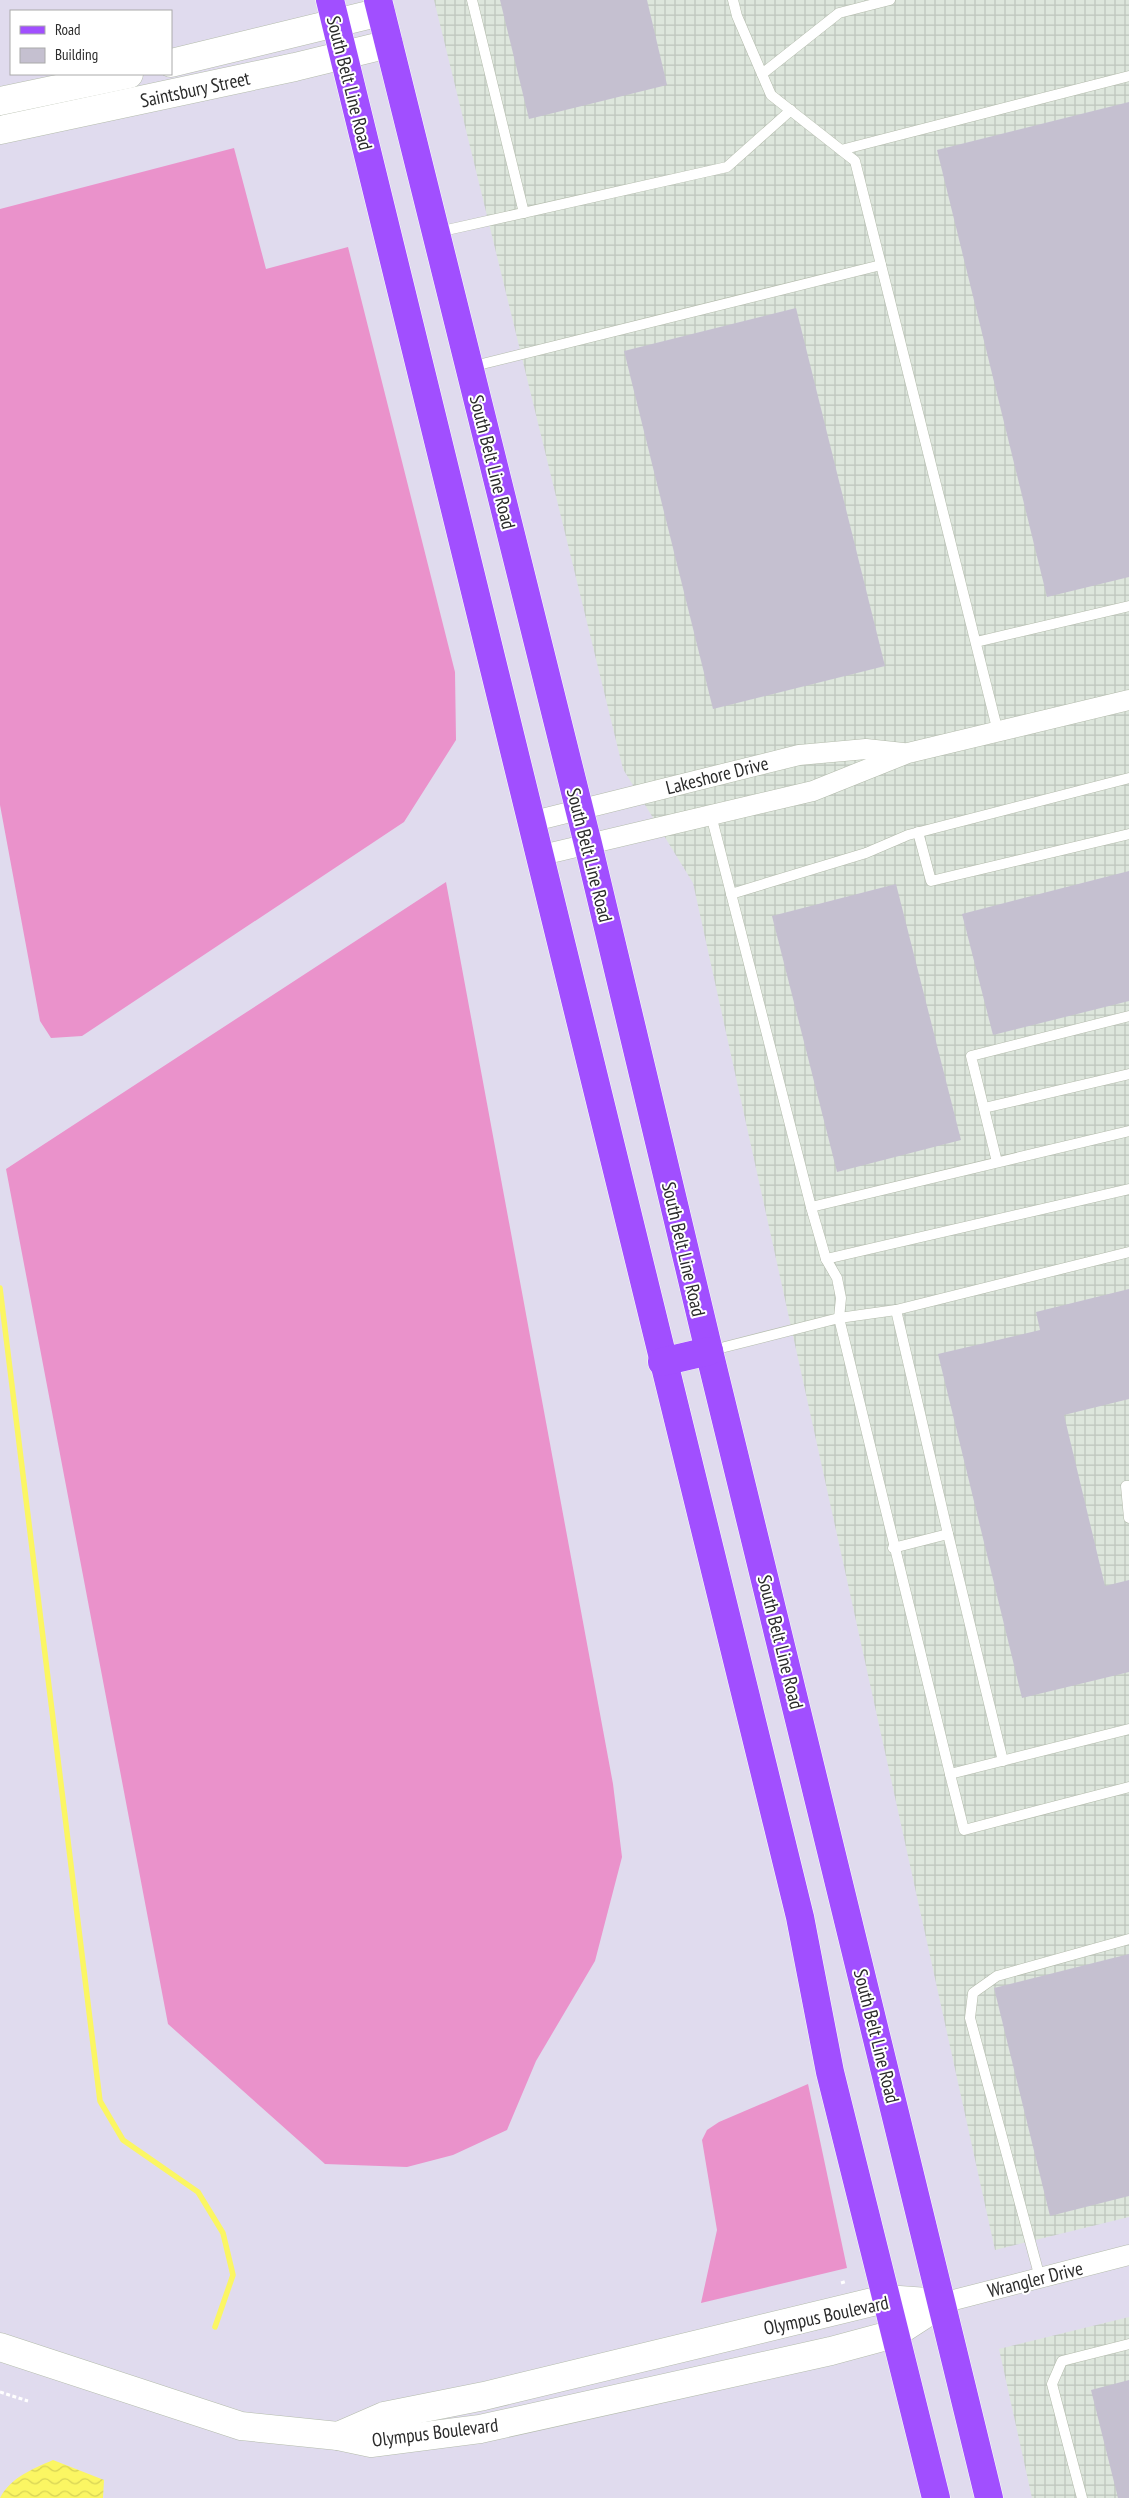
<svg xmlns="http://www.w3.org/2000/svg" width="1129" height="2498" viewBox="0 0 1129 2498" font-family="'PT Sans Narrow',sans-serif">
	<defs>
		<pattern id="industrial-grid" width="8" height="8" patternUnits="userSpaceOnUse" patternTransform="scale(1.25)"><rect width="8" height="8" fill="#dde6dc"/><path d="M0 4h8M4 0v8" fill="none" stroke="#bec5bd"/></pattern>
		<pattern id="water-waves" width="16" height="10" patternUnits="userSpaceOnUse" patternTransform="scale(1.25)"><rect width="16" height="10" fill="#fbf663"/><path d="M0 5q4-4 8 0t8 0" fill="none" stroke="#d7d356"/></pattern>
	</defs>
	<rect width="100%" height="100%" fill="#e0dbee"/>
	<g fill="url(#industrial-grid)">
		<polygon points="434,0 1129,0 1129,2217 995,2250 693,883 623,769"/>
		<polygon points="1129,2317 1129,2498 1032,2498 999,2349"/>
	</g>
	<g fill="#ea92cb">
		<polygon points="234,148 266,269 348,247 455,672 456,740 404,822 82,1036 51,1038 40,1021 0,805 0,209"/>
		<polygon points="446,882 613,1784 622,1857 595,1961 536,2061 507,2130 453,2155 407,2167 325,2164 168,2024 6,1169"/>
		<polygon points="808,2084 847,2268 701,2303 717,2230 702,2140 707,2130 719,2122"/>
	</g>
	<path fill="url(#water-waves)" d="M53,2460L104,2480L103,2498H0C11,2477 33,2469 53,2460Z"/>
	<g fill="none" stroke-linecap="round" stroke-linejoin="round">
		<polyline stroke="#fbf663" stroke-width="5.5" points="0,1288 100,2101 123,2140 198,2192 223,2233 233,2275 215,2327"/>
	</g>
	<g fill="#c5c0d0">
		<polygon points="500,0 647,0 667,85 529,119"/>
		<polygon points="1129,102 1129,577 1047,597 937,150"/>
		<polygon points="796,308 885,666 713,709 624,351"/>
		<polygon points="1129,871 1129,1001 993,1035 962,914"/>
		<polygon points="896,884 961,1140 837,1172 772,916"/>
		<polygon points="1129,1289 1129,1399 1064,1415 1105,1586 1129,1580 1129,1672 1022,1698 938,1354 1040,1330 1036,1312"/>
		<polygon points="1129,1954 1129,2196 1050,2216 994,1988"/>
		<polygon points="1129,2380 1129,2498 1118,2498 1091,2390"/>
	</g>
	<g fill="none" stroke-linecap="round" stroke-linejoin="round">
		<g stroke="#b4bcac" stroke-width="11">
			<g id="lane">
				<polyline points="472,0 524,213"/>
				<polyline points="733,0 737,16 771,95 855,161 998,732"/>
				<polyline points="762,74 839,13 890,0"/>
				<polyline points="841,150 1129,76"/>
				<polyline points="438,232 727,167 791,110"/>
				<polyline points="470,367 881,265"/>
				<polyline points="976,642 1129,606"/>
				<polyline points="711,815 811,1207 826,1259 837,1278 841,1298 839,1318 950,1774 1129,1729"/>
				<polyline points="918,832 931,881 1129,834"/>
				<polyline points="731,894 866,853 908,835 1129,778"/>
				<polyline points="984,1108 1129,1074"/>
				<polyline points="997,1162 971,1056 1129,1016"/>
				<polyline points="811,1207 1129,1131"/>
				<polyline points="826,1259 1129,1189"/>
				<polyline points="709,1351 839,1318 896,1310 1129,1252"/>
				<polyline points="1129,1486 1126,1486 1129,1518"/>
				<polyline points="948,1534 1003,1761"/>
				<polyline points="893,1548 948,1534 896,1310"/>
				<polyline points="950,1774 964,1830 1129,1787"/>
				<polyline points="1040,2278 970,2018 973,1993 997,1976 1129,1939"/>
				<polyline points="1082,2498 1052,2384 1062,2361 1129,2344"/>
			</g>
		</g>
		<g stroke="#b4bcac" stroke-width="21">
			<g id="street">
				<polyline points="530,822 799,755 866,749 903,753"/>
				<polyline points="538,856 813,791 908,753 1129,700"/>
				<polyline points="942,2303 1129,2255"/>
			</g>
		</g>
		<g stroke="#b4bcac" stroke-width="29">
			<g id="secondary">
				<polyline points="171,63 381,12"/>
				<polyline points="0,101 129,74"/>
				<polyline points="0,130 295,67 389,44"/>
				<polyline points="0,2347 241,2426 338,2436 371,2443 480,2429 831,2351 894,2334 942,2303"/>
				<polyline points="338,2436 384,2416 484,2396 885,2299 942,2303"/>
			</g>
		</g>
		<g stroke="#fff" stroke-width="29">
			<g id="primary">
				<polyline points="330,0 800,1917 830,2072 936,2498"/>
				<polyline points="378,0 588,844 709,1351 989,2498"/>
				<polyline points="662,1362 709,1351"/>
			</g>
		</g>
		<g stroke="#fff" stroke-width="3" stroke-dasharray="4 2.5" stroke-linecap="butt">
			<polyline points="841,2283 847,2281"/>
			<polyline points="0,2392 28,2401"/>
		</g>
		<use href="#lane" stroke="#fff" stroke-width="10"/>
		<use href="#street" stroke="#fff" stroke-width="20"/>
		<use href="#secondary" stroke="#fff" stroke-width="28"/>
		<use href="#primary" stroke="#a14fff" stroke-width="28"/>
	</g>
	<g text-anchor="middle" stroke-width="4" stroke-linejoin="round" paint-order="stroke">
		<g font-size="19" fill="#2b2b2b" stroke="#fff">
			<text transform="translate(350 83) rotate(76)" y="7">South Belt Line Road</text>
			<text transform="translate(195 89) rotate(-12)" y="7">Saintsbury Street</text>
			<text transform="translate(493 462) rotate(76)" y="7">South Belt Line Road</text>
			<text transform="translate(717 775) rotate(-14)" y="7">Lakeshore Drive</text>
			<text transform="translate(590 855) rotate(76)" y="7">South Belt Line Road</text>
			<text transform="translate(684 1249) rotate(77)" y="7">South Belt Line Road</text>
			<text transform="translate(781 1642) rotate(76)" y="7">South Belt Line Road</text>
			<text transform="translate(877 2036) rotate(76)" y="7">South Belt Line Road</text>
			<text transform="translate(1035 2279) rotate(-14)" y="7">Wrangler Drive</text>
			<text transform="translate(826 2315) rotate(-12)" y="7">Olympus Boulevard</text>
			<text transform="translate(435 2432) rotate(-7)" y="7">Olympus Boulevard</text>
		</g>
	</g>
	<rect x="10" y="10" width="162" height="65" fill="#ffffff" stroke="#aaaaaa"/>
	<rect x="20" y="26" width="25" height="8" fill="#a14fff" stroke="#aaaaaa"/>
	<text x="55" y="35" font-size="15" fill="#2b2b2b">Road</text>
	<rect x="20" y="48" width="25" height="15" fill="#c5c0d0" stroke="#aaaaaa"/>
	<text x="55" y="60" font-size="15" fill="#2b2b2b">Building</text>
</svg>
